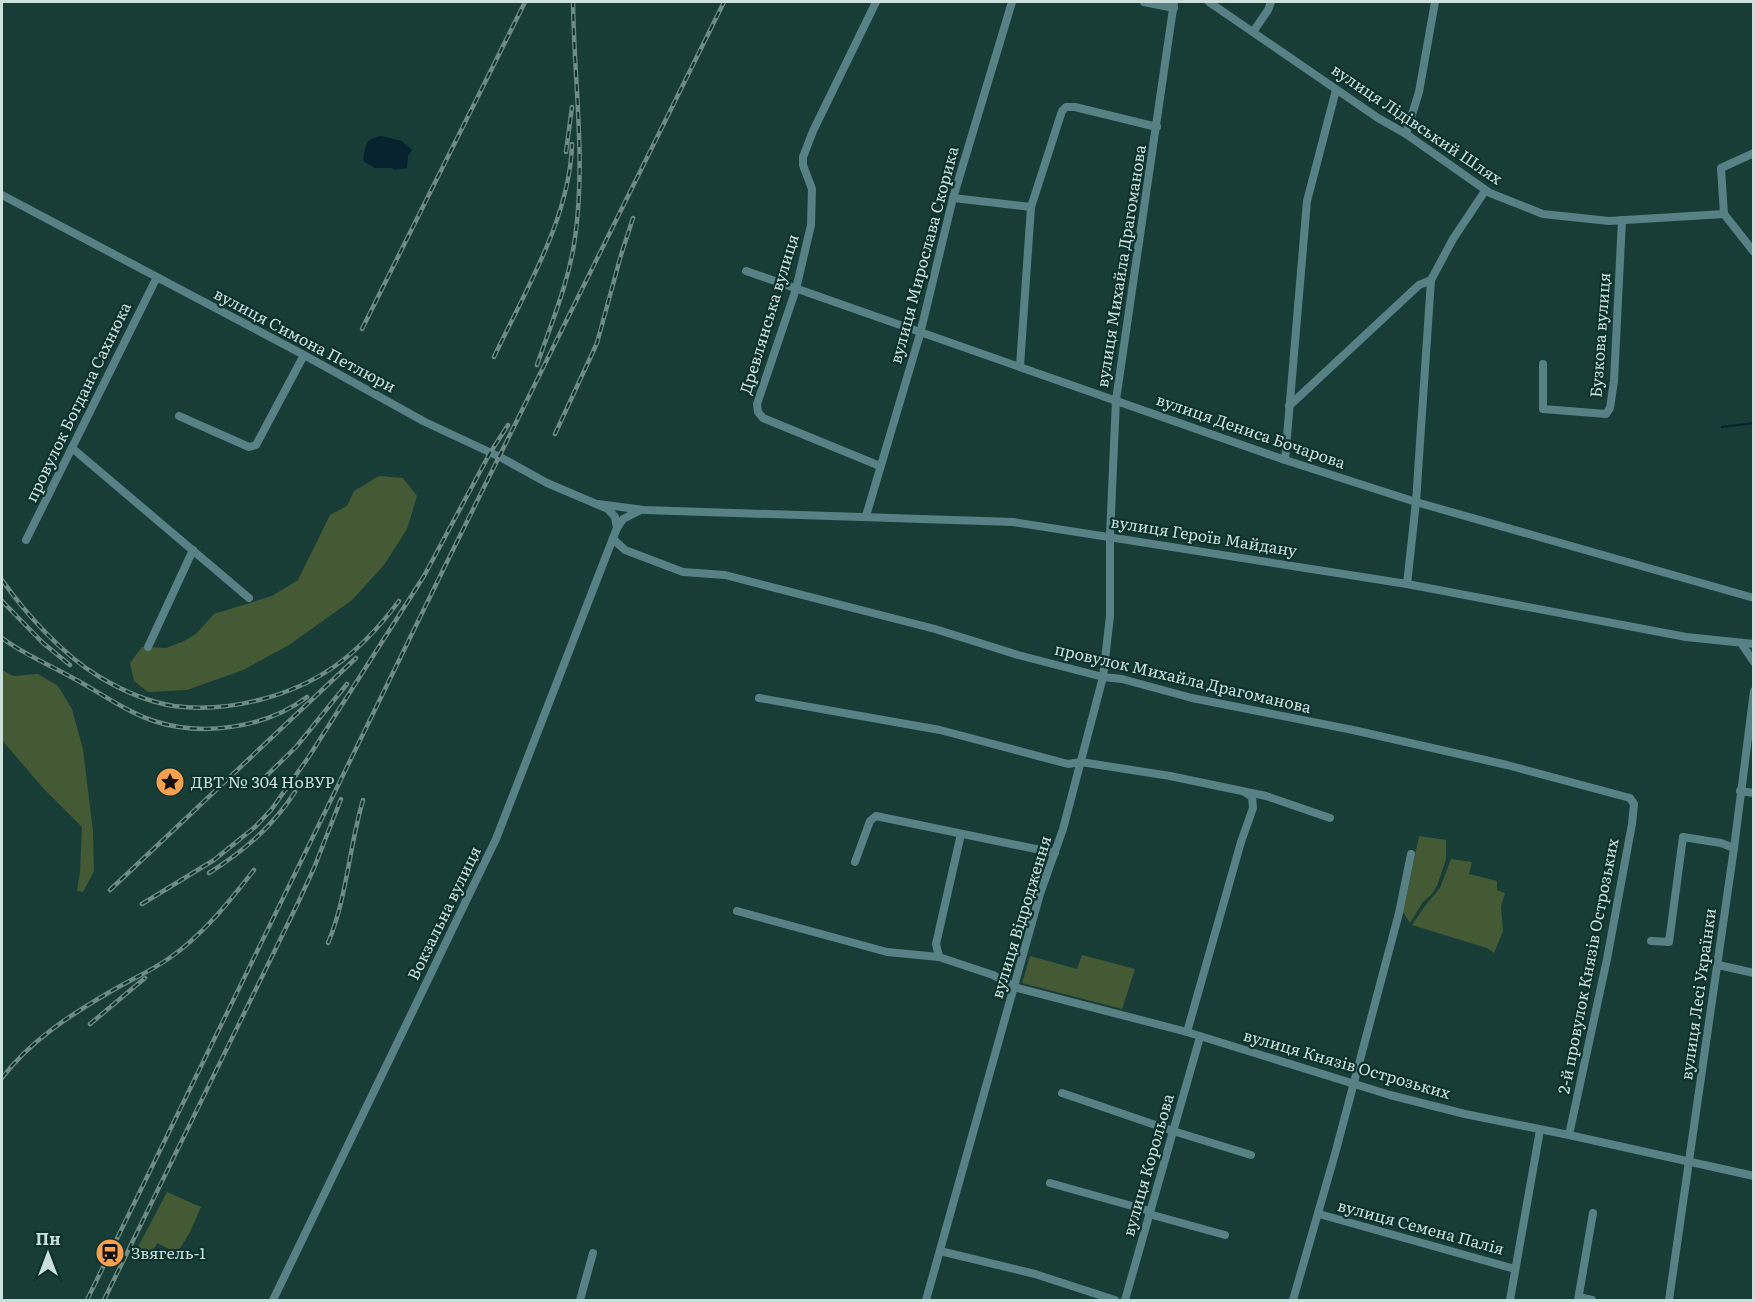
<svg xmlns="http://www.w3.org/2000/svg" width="1755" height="1302" viewBox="0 0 1755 1302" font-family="Literata,serif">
	<rect width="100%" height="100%" fill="#183d37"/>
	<g fill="#445a35">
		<polygon points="379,476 403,478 417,496 407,529 384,565 352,600 289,645 243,670 187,690 148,692 134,681 130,663 142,647 166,648 182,642 196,634 214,614 272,596 298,580 330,515 347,506 354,491"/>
		<polygon points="2,670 13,676 38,674 58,686 72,709 83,750 93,831 94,871 83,892 77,891 80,872 82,827 43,788 2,740"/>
		<polygon points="1419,836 1446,840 1446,859 1437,886 1431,895 1423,902 1410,923 1403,912"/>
		<polygon points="1451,859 1472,862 1469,874 1497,881 1497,890 1505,893 1501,906 1503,931 1494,953 1487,948 1412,925 1425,906 1440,888"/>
		<polygon points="1082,955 1135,969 1122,1009 1022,983 1030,956 1077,969"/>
		<polygon points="167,1192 201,1207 190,1232 177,1253 157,1243 148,1261 141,1257 138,1247"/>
	</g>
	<path fill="#05222e" d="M381,136L402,141L412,150L408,156L407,168L394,170L392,168H375L363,161C366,146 364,139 381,136Z"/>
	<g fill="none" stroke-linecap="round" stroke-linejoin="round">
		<polyline stroke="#05222e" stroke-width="2" points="1722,427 1754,423"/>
		<g stroke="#578185" stroke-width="8">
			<polyline points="876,2 813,131 803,157 803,165 812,189 811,225 796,289 757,404 758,412 763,418 880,466"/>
			<polyline points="1144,2 1174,8"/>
			<polyline points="1209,2 1378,118 1406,134 1490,193 1543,214 1609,221 1724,214"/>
			<polyline points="1253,32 1268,10 1271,2"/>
			<polyline points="1406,134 1419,92 1435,2"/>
			<polyline points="2,195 304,355 425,422 500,457 547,483 608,509 615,517 617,528 623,519 639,511"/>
			<polyline points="953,198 1031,207"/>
			<polyline points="1724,214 1721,168 1754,153"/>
			<polyline points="1724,214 1754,252"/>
			<polyline points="746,271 1285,460 1416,502 1754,598"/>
			<polyline points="1543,364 1543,409 1606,414 1610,408 1614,381 1622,220"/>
			<polyline points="1020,366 1031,207 1062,111 1066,107 1075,107 1157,127"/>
			<polyline points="1289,406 1419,285 1431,280 1453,239 1485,191"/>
			<polyline points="179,416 249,447 256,445 304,355"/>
			<polyline points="72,448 249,598"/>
			<polyline points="1285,460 1307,201 1336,90"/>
			<polyline points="598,504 644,510 1013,522 1407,584 1686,637 1754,644"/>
			<polyline points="866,516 920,334 953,198 1012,2"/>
			<polyline points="613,539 625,550 683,572 725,575 935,629 1018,655 1103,677 1122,679 1192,698 1353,730 1507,765 1630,798 1634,804 1632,824 1607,959 1569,1135"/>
			<polyline points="26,540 157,277"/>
			<polyline points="1407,584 1416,502 1431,280"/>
			<polyline points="1741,643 1754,662"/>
			<polyline points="148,647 193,550"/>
			<polyline points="759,698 940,730 1068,764 1081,762 1170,776 1266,796 1330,818"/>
			<polyline points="1740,791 1754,793"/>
			<polyline points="855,862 870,821 876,816 1055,853"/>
			<polyline points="737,911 887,952 939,957 993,975 1014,987 1187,1032 1390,1095 1465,1114 1569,1135 1754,1176"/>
			<polyline points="1651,941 1669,942 1683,837 1721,843 1734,848"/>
			<polyline points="939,957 936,944 961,834"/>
			<polyline points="1718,965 1754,973"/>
			<polyline points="1187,1032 1241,842 1253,808 1252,797 1246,793"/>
			<polyline points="1062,1093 1173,1131 1251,1155"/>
			<polyline points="1050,1183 1150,1211"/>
			<polyline points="1149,1214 1225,1235"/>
			<polyline points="1319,1214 1515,1269"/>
			<polyline points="940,1251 1035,1274 1115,1300"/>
			<polyline points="1579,1297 1592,1300"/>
			<polyline points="273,1300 496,839 617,528"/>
			<polyline points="580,1300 593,1253"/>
			<polyline points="926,1300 1040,894 1063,829 1103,677 1110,616 1110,536 1116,400 1174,2"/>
			<polyline points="1125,1300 1200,1037"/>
			<polyline points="1293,1300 1335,1154 1399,913 1411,854"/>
			<polyline points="1510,1300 1540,1130"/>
			<polyline points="1578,1300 1593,1213"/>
			<polyline points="1669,1300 1734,848 1754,691"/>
		</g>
		<g stroke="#6e8b86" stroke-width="4.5">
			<g id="rail">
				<polyline points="566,152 572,107"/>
				<polyline points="362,329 525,2"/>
				<path d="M494,357C525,291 570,218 572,144"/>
				<path d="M537,365C551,324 569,282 575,238C586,160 574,81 573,2"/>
				<polyline points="555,434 597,343 621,255 633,218"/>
				<path d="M2,580C26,614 62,654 98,676C121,690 148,702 174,706C228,713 291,697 335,666C359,649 381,625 399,601"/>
				<polyline points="2,601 43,643 70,665"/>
				<path d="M2,638C23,654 50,665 73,678C99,692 125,711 154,721C202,737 266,728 307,697"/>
				<polyline points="263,779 296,747 347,684"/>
				<path d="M209,873C244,851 272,827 295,792"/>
				<polyline points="110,890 356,658"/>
				<polyline points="142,904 214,860 255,827 271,810 308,758 424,576 490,453 508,425"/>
				<path d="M328,943C347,898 349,847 363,800"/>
				<polyline points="90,1024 145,978"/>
				<path d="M2,1078C30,1041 69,1016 108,993C128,981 149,972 168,959C203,935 228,903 254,870"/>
				<polyline points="87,1300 446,564 724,2"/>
				<polyline points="104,1300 297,905 314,868 341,799"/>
			</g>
		</g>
		<use href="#rail" stroke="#0c322d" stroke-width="2" stroke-dasharray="7" stroke-linecap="butt"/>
	</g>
	<defs>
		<g id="sight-disc" transform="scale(1.5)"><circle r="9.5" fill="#f8a04c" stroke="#0c322d"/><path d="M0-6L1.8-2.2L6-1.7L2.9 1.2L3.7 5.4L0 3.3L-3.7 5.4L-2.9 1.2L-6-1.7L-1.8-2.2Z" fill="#111"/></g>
		<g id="station-disc" transform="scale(1.5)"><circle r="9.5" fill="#f8a04c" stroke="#0c322d"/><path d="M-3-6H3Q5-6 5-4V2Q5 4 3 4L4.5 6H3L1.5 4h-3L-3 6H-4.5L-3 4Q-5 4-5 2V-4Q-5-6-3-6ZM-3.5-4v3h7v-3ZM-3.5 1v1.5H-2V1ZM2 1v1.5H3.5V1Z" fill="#111"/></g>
	</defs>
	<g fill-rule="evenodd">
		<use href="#sight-disc" x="170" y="782"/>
		<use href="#station-disc" x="110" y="1253"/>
	</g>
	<g text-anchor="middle" stroke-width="4.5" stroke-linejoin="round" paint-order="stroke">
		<g font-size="16" fill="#cbdfdb" stroke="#0c322d">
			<text transform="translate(1417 124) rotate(34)" y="6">вулиця Лідівський Шлях</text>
			<text transform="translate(924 255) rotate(-75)" y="6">вулиця Мирослава Скорика</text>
			<text transform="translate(1121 266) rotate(-81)" y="6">вулиця Михайла Драгоманова</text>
			<text transform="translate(769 314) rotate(-73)" y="6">Древлянська вулиця</text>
			<text transform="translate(1600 335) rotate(-86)" y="6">Бузкова вулиця</text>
			<text transform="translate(305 340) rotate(28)" y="6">вулиця Симона Петлюри</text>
			<text transform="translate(78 402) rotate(-64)" y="6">провулок Богдана Сахнюка</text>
			<text transform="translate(1251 431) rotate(19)" y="6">вулиця Дениса Бочарова</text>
			<text transform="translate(1204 536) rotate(9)" y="6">вулиця Героїв Майдану</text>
			<text transform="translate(1183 678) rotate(13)" y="6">провулок Михайла Драгоманова</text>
			<text transform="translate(444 913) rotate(-64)" y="6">Вокзальна вулиця</text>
			<text transform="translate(1021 917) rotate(-73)" y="6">вулиця Відродження</text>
			<text transform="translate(1588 966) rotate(-79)" y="6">2-й провулок Князів Острозьких</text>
			<text transform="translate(1698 994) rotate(-82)" y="6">вулиця Лесі Українки</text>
			<text transform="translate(1347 1064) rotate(16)" y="6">вулиця Князів Острозьких</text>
			<text transform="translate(1148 1165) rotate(-74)" y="6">вулиця Корольова</text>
			<text transform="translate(1421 1227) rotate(15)" y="6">вулиця Семена Палія</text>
		</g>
		<g font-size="16" fill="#cbdfdb" stroke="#0c322d" text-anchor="start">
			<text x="191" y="788">ДВТ № 304 НоВУР</text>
			<text x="131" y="1259">Звягель-1</text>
		</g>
	</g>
	<rect width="1755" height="1302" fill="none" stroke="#cbdfdb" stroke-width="6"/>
	<g transform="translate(48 1254)" stroke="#0c322d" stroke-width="4.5" paint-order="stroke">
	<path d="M0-4.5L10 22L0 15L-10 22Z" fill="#cbdfdb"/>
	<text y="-9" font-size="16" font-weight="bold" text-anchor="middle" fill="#cbdfdb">Пн</text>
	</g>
</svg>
